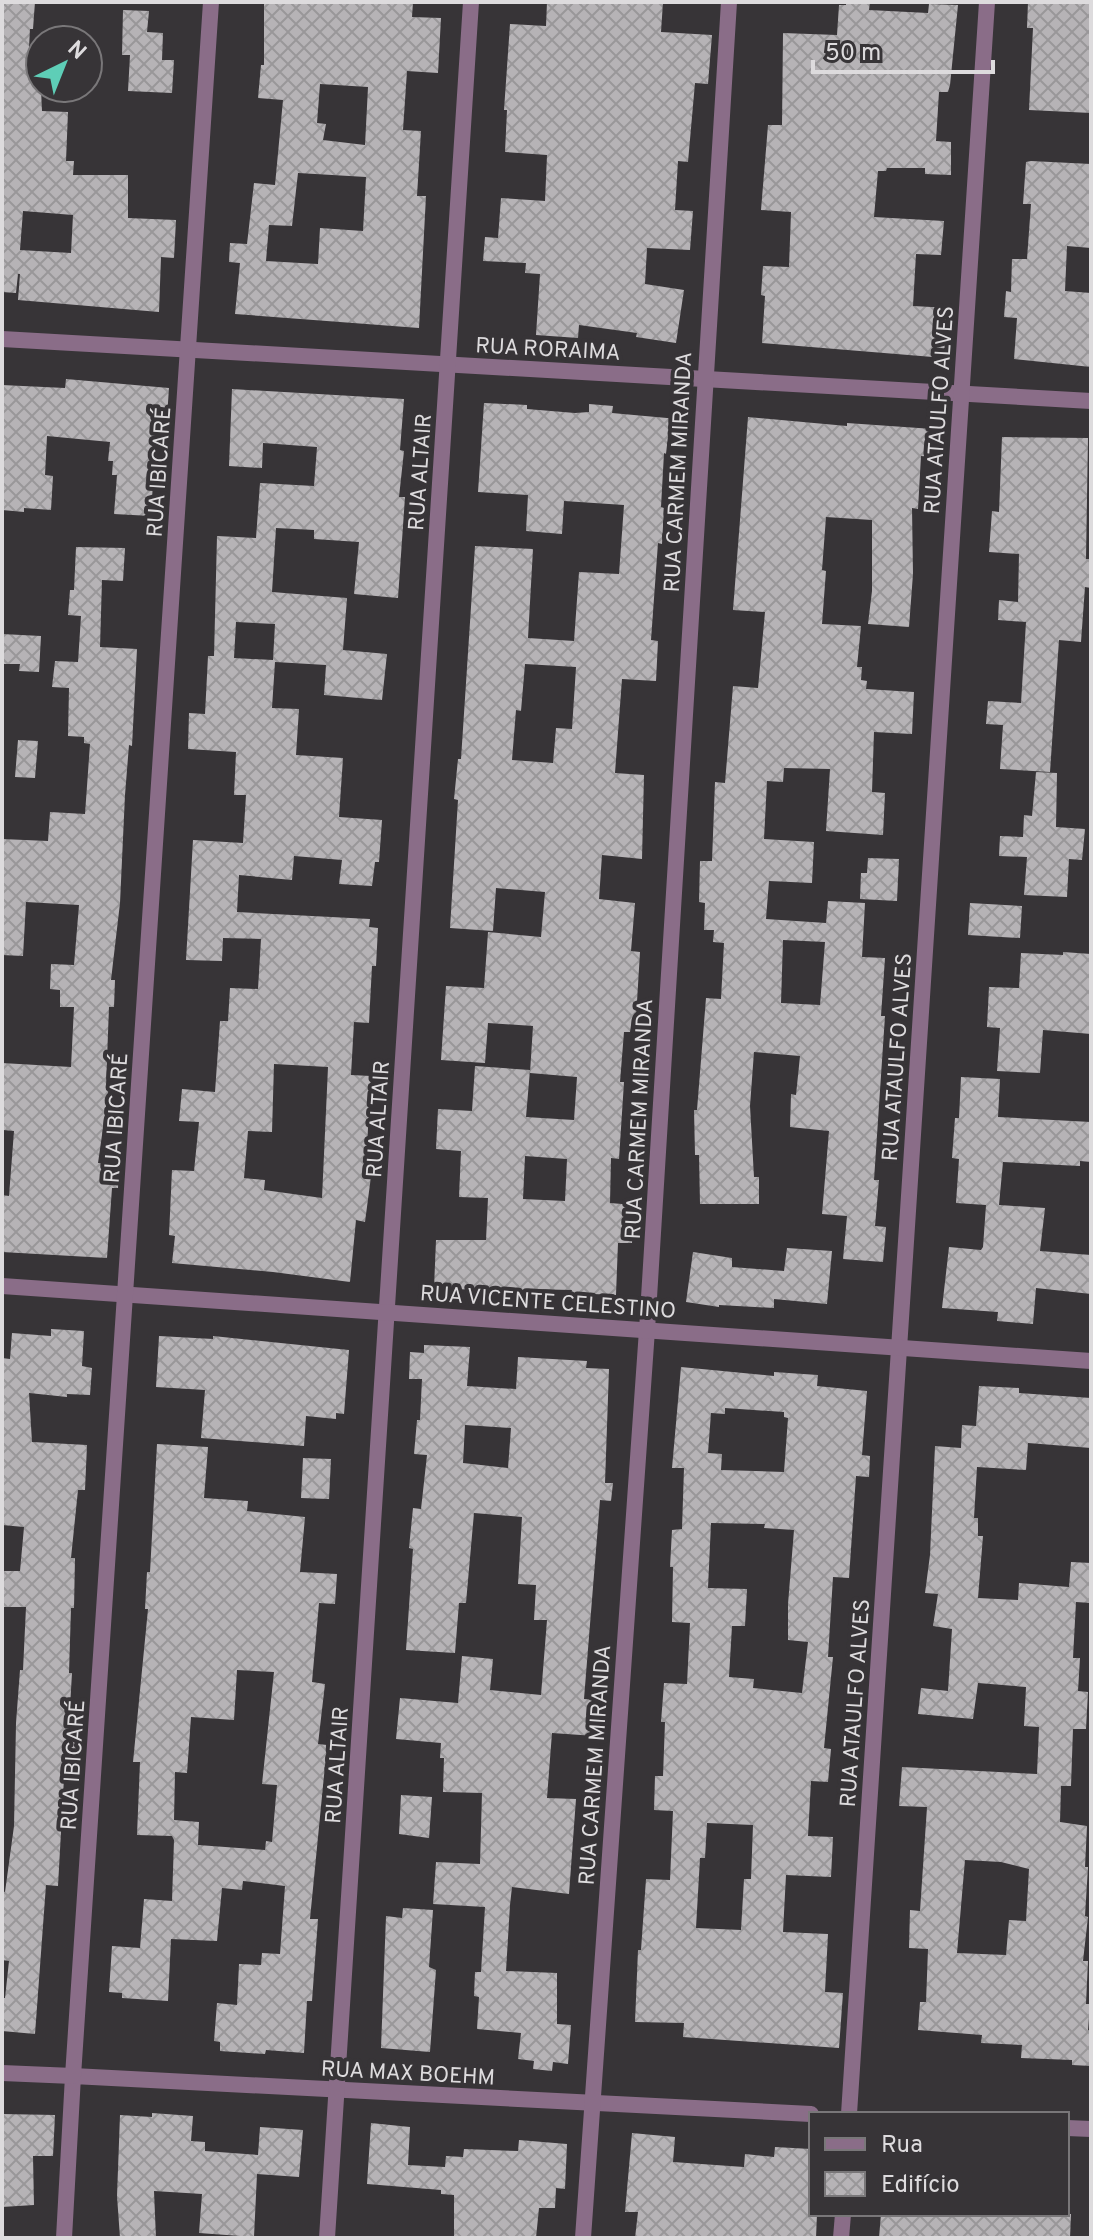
<svg xmlns="http://www.w3.org/2000/svg" width="1093" height="2240" viewBox="0 0 1093 2240" font-family="Overpass,sans-serif">
	<defs>
		<pattern id="building-cross-hatch" width="8" height="8" patternUnits="userSpaceOnUse" patternTransform="scale(2)"><rect width="8" height="8" fill="#b6b3b6"/><path d="M0 0l8 8M0 8l8-8" fill="none" stroke="#999799"/></pattern>
	</defs>
	<rect width="100%" height="100%" fill="#373437"/>
	<g fill="url(#building-cross-hatch)" fill-rule="evenodd">
		<path d="M2,2H35L33,29H30L28,66L40,67L42,111L68,112L66,161H74L73,175H128V218L176,220L174,258L161,257L159,312L18,300L20,274H18L16,293L2,292ZM23,211L73,215L71,253L20,250Z"/>
		<path d="M264,2H413L412,17L441,18L438,73L407,71L403,130L421,131L417,196H426L419,328L235,314L240,263L229,262L230,243L247,244L254,183L275,185L283,100L258,98L261,65H264ZM320,84L368,87L365,145L323,140L326,124L317,123ZM298,173L366,177L363,231L320,228L318,264L266,261L269,225L292,226Z"/>
		<polygon points="547,2 663,2 661,32 712,35 708,84 695,83 688,162 678,161 675,210 693,211 690,250 647,248 645,284 684,290 676,343 636,337 637,333 579,325 578,338 536,335 540,274 525,273 526,263 483,261 485,237 498,238 501,198 545,201 547,155 505,152 507,110 504,110 510,24 546,26"/>
		<polygon points="846,2 870,2 869,10 928,13 929,4 958,5 950,85 948,92 939,92 936,141 951,142 951,175 925,174 925,168 887,168 886,171 878,171 874,217 944,221 941,255 916,254 913,306 950,308 945,358 762,343 765,296 761,295 763,266 789,267 791,212 761,210 768,125 782,125 783,33 837,35 839,5 846,5"/>
		<polygon points="1028,2 1091,2 1091,113 1029,110 1033,28 1027,28"/>
		<polygon points="123,10 149,11 147,32 163,33 162,60 174,60 172,93 128,91 130,55 122,55"/>
		<polygon points="1031,161 1091,164 1091,248 1067,246 1065,291 1091,293 1091,367 1014,359 1017,318 1004,317 1006,291 1011,292 1012,259 1027,259 1031,204 1023,204 1026,162"/>
		<polygon points="66,379 169,388 167,417 158,416 156,432 151,516 114,514 117,475 112,475 113,461 108,461 110,442 47,436 45,475 53,476 51,510 24,508 24,512 2,510 2,385 65,388"/>
		<path d="M232,389L404,399L400,450L404,451L399,497H405L398,598L354,594L359,542L314,539V530L276,528L272,592L347,598L343,650L387,654L382,700L324,695L326,665L275,662L272,708L299,709L296,755L343,758L339,817L382,820L379,862H375L372,886L339,884L342,860L294,856L292,880L239,875L237,912L370,919L369,927L378,928L376,966H372L369,1023L354,1022L351,1075L371,1076L367,1146H375L365,1222L356,1220L350,1282L273,1272L172,1263L175,1236L169,1235L172,1170L194,1171L199,1122L179,1121L182,1089L215,1092L220,1021H228L230,988L258,989L261,939L223,938L222,961L186,960L193,840L243,843L246,795H234L236,752L188,749L189,713L205,714L208,656H214L217,536L256,538L260,483L314,486L317,447L263,443L262,468L229,466ZM236,622L275,624L273,660L234,658ZM274,1064L328,1067L322,1198L264,1190L265,1180L244,1178L248,1131L272,1132Z"/>
		<path d="M484,403L527,405V409L575,413L589,412V404L613,406L612,413L678,419L677,437L668,436L666,454L664,453L661,507L664,508L662,544L658,543L651,640L658,641L656,681L622,679L615,773L644,775L642,859L602,855L599,899L635,903L631,951L640,952L636,1018H632L630,1032H624L620,1082H624L619,1159L611,1158L610,1203L634,1205L632,1243H618L616,1295L571,1293L572,1290L524,1289V1292L434,1288L436,1240H486L488,1198L459,1197L461,1151L436,1149L438,1109L472,1111L475,1066L530,1070L526,1117L574,1120L577,1077L530,1073L533,1026L488,1023L485,1063L441,1060L446,986L484,988L488,932L541,937L545,892L496,888L493,931L450,928L458,800L454,799L458,759H461L475,546L533,549L528,638L574,641L579,572L619,574L624,505L564,501L562,534L526,531L528,495L478,492ZM525,664L576,667L572,729L556,728L553,763L512,760L516,710L521,711ZM525,1156L567,1159L565,1201L523,1199Z"/>
		<path d="M748,417L847,426V423L933,429L931,457L921,456L918,509L912,508L913,574L909,627L868,624L872,591V520L826,517L822,570L826,571L822,624L861,626L857,667H862L861,680L867,681L866,689L914,692L912,734L874,732L872,792L885,793L883,835L826,831L830,769L784,768L783,782L767,781L764,839L814,842L812,883L769,881L766,919L826,923L828,901L865,903L862,957L885,958L881,1016H885L874,1180H879L875,1226L886,1227L883,1262L843,1259L847,1216L822,1214L829,1131L790,1127L791,1094L796,1095L800,1056L754,1052L750,1106L754,1177H759V1204H700L699,1155H695L694,1110H697L706,998L721,999L724,943L713,942L714,930H704L705,903L699,902L700,861H712L715,782L725,783L733,686L758,688L765,612L733,610ZM783,940L825,942L820,1005L781,1003Z"/>
		<polygon points="1002,437 1088,438 1086,559 1091,559 1091,588 1085,587 1081,642 1059,640 1050,772 1000,769 1003,725 986,724 988,701 1021,703 1026,622 998,620 999,600 1018,602 1019,554 989,552 992,511 999,512"/>
		<polygon points="76,547 125,548 123,581 102,580 100,647 137,649 132,746 129,745 125,795 120,903 111,980 115,980 114,1007 109,1007 106,1086 109,1086 98,1163 119,1164 118,1188 112,1188 107,1258 2,1252 2,1195 9,1196 14,1131 3,1130 2,1063 71,1067 74,1007 60,1007 60,990 50,989 51,964 74,965 79,905 26,902 23,956 2,955 2,839 48,841 50,812 85,814 90,744 84,743 84,737 68,736 69,688 52,687 55,661 78,662 81,616 68,615 70,590 74,590"/>
		<polygon points="2,634 41,636 39,672 19,671 20,664 2,664"/>
		<polygon points="18,740 38,741 35,778 15,777"/>
		<polygon points="1036,772 1057,773 1056,827 1085,829 1082,860 1069,859 1067,897 1024,895 1027,857 999,856 1000,836 1023,837 1024,815 1032,816"/>
		<polygon points="868,858 899,859 897,901 860,899 861,873 867,873"/>
		<polygon points="970,903 1022,906 1020,938 968,935"/>
		<polygon points="1063,952 1091,954 1091,1034 1043,1030 1040,1073 997,1071 1000,1028 987,1027 989,987 1019,988 1021,953 1063,955"/>
		<polygon points="961,1077 1000,1079 998,1117 1091,1122 1091,1162 1080,1161 1080,1166 1003,1162 999,1205 1045,1208 1040,1251 1091,1255 1091,1294 1036,1288 1033,1324 997,1321 998,1312 942,1308 949,1247 981,1250 983,1247 986,1205 956,1203 959,1159 952,1158 955,1118 959,1118"/>
		<polygon points="787,1248 832,1251 827,1304 774,1299 774,1308 719,1305 719,1307 686,1302 693,1252 732,1258 732,1267 784,1271"/>
		<polygon points="51,1329 84,1331 82,1366 92,1368 90,1395 67,1394 67,1397 29,1393 32,1442 87,1445 85,1490 78,1490 71,1558 75,1558 74,1608 71,1608 69,1673 72,1673 69,1724 78,1724 78,1778 64,1778 58,1886 46,1885 35,2034 2,2031 2,1998 5,1998 9,1961 2,1960 2,1891 5,1892 14,1826 16,1723 20,1670 23,1670 26,1607 2,1607 2,1571 20,1571 24,1527 2,1525 2,1358 10,1359 12,1333 51,1336"/>
		<polygon points="159,1336 213,1339 213,1336 349,1350 344,1414 336,1413 336,1419 306,1416 304,1446 201,1438 205,1390 156,1387"/>
		<path d="M424,1345L470,1347L467,1386L516,1389L518,1357L587,1361L586,1368L609,1369L605,1483H613L611,1501L600,1500L584,1699L598,1700L595,1736L552,1733L547,1798L576,1799L569,1894L512,1887L510,1905L506,1971L557,1973V2024L571,2025L568,2064L553,2062L552,2071L533,2069L534,2061L518,2059L521,2033L477,2029L479,1997L474,1996L475,1972H481L485,1907L433,1904L436,1862L480,1864L482,1793L443,1792L444,1758H440L441,1743L396,1739L400,1698L458,1703L462,1656L493,1659L490,1690L541,1695L547,1620H534L536,1585L518,1584L522,1517L474,1513L466,1603H459L455,1653L406,1650L413,1549L409,1548L413,1508L421,1509L427,1455L414,1454L417,1420H420L422,1379H409L410,1352L424,1353ZM465,1425L511,1428L508,1468L463,1463Z"/>
		<path d="M681,1367L774,1376V1372L818,1375L817,1386L867,1391L862,1455L870,1456L869,1477L856,1476L849,1578L833,1577L828,1657H833L824,1748L831,1749L828,1782L811,1781L808,1836L833,1837L831,1877L786,1875L783,1932L828,1934L825,1992L843,1993L839,2048L683,2037L684,2023L635,2022L638,1950H641L646,1879L670,1880L673,1811L654,1810L655,1776H663L665,1722H661L664,1683L687,1684L690,1623L672,1622L673,1567H670L672,1530L682,1529L684,1468H672ZM725,1408L784,1412V1417L788,1418L784,1472L721,1470L722,1454L708,1453L711,1413L725,1414ZM711,1523L765,1524L764,1528L794,1530L788,1604V1640L808,1642L802,1693L753,1688L754,1679L729,1677L732,1626H745L747,1589L708,1588ZM707,1823L753,1825L751,1879H744L741,1930L696,1928L700,1858H705Z"/>
		<path d="M979,1386L1019,1388V1393L1091,1398V1448L1028,1443L1026,1470L977,1467L974,1518H978V1536H983L978,1598L1018,1600L1019,1583L1069,1587L1071,1562L1091,1563V1603L1076,1602L1073,1658H1080L1078,1691L1088,1692L1086,1729H1073L1071,1786H1061L1060,1822L1087,1826L1085,1867H1088L1085,1916L1088,1917L1083,1961H1088L1086,2004H1090L1088,2030L1091,2031V2066L1072,2065V2060L1021,2058L1022,2045L981,2043L982,2035L918,2030L920,2002H926L928,1949L909,1948L910,1910L920,1911L927,1807L899,1806L902,1767L1037,1774L1039,1727L1024,1726L1026,1687L978,1683L973,1719L918,1714L921,1688L948,1691L952,1629L933,1626L938,1594L925,1593L930,1555L935,1446L961,1448L962,1425L976,1426ZM965,1860L1001,1862L1029,1869L1026,1921L1009,1920L1006,1955L957,1953Z"/>
		<path d="M157,1444L208,1447L204,1498L248,1501L247,1511L305,1517L300,1572L337,1574L335,1604L319,1603L312,1682L325,1684L318,1744L327,1745L310,1919H318L312,2001H307L304,2053L266,2050L265,2054L220,2051V2042L214,2041L217,2003L237,2005L239,1964L261,1965L262,1953L280,1954L285,1886L243,1881L242,1890L222,1888L217,1941L171,1939L168,2001L122,1998V1993L109,1992L112,1946L140,1948L144,1899L172,1901L174,1840L172,1836L137,1835L140,1762H133L148,1609H145L147,1572H150ZM237,1670L274,1672L262,1784L277,1785L272,1842L266,1841L265,1850L198,1845L199,1822L174,1820L175,1772L187,1773L191,1717L234,1720Z"/>
		<polygon points="303,1458 331,1459 329,1499 301,1498"/>
		<polygon points="401,1795 432,1797 429,1838 399,1834"/>
		<polygon points="403,1908 433,1910 429,1967 436,1970 430,2052 381,2048 386,1916 402,1918"/>
		<polygon points="152,2113 193,2116 191,2141 205,2142 205,2151 258,2155 260,2127 303,2130 299,2177 257,2174 254,2237 199,2233 202,2194 154,2191 156,2238 120,2238 117,2196 120,2115 152,2117"/>
		<polygon points="2,2114 55,2115 53,2156 33,2156 34,2205 2,2207"/>
		<polygon points="371,2123 410,2127 408,2165 445,2167 446,2156 463,2157 464,2149 518,2151 519,2140 567,2144 565,2189 556,2188 555,2208 539,2208 536,2238 454,2238 454,2195 441,2194 441,2190 367,2184"/>
		<polygon points="632,2133 675,2137 673,2162 744,2167 745,2154 774,2157 775,2147 811,2149 811,2214 817,2214 816,2238 635,2238 638,2212 625,2212"/>
		<polygon points="881,2214 1071,2214 1070,2238 879,2238"/>
	</g>
	<g fill="none" stroke-linecap="round" stroke-linejoin="round">
		<g stroke="#8a6d88" stroke-width="16">
			<polyline points="2,339 1091,401"/>
			<polyline points="849,2114 987,2"/>
			<polyline points="1067,2128 1091,2129"/>
			<polyline points="64,2238 73,2076 811,2114"/>
			<polyline points="327,2238 471,2"/>
			<polyline points="583,2238 647,1330 729,2"/>
			<polyline points="841,2238 843,2214"/>
		</g>
		<g stroke="#8a6d88" stroke-width="16">
			<polyline points="2,1286 1091,1361"/>
			<polyline points="2,2073 73,2076 211,2"/>
		</g>
	</g>
	<g text-anchor="middle" stroke-width="8" stroke-linejoin="round" paint-order="stroke">
		<g font-size="22" fill="#dddbdd" stroke="#373437">
			<text transform="translate(548 348) rotate(3)" y="8">RUA RORAIMA</text>
			<text transform="translate(938 410) rotate(-86)" y="8">RUA ATAULFO ALVES</text>
			<text transform="translate(158 472) rotate(-86)" y="8">RUA IBICARÉ</text>
			<text transform="translate(419 472) rotate(-86)" y="8">RUA ALTAIR</text>
			<text transform="translate(677 472) rotate(-87)" y="8">RUA CARMEM MIRANDA</text>
			<text transform="translate(896 1057) rotate(-86)" y="8">RUA ATAULFO ALVES</text>
			<text transform="translate(115 1118) rotate(-86)" y="8">RUA IBICARÉ</text>
			<text transform="translate(377 1119) rotate(-86)" y="8">RUA ALTAIR</text>
			<text transform="translate(638 1119) rotate(-87)" y="8">RUA CARMEM MIRANDA</text>
			<text transform="translate(548 1301) rotate(4)" y="8">RUA VICENTE CELESTINO</text>
			<text transform="translate(854 1703) rotate(-86)" y="8">RUA ATAULFO ALVES</text>
			<text transform="translate(72 1765) rotate(-86)" y="8">RUA IBICARÉ</text>
			<text transform="translate(336 1765) rotate(-86)" y="8">RUA ALTAIR</text>
			<text transform="translate(594 1765) rotate(-86)" y="8">RUA CARMEM MIRANDA</text>
			<text transform="translate(408 2072) rotate(3)" y="8">RUA MAX BOEHM</text>
		</g>
	</g>
	<rect width="1093" height="2240" fill="none" stroke="#dddbdd" stroke-width="8"/>
	<rect x="809" y="2112" width="260" height="104" fill="#373437" stroke="#797779" stroke-width="2"/>
	<rect x="825" y="2138" width="40" height="12" fill="#8a6d88" stroke="#797779" stroke-width="2"/>
	<text x="881" y="2152" font-size="24" fill="#dddbdd">Rua</text>
	<rect x="825" y="2172" width="40" height="24" fill="url(#building-cross-hatch)" stroke="#797779" stroke-width="2"/>
	<text x="881" y="2192" font-size="24" fill="#dddbdd">Edifício</text>
	<g transform="translate(64 64) rotate(43)"><circle r="38" fill="#373437" stroke="#797779" stroke-width="2"/>
	<path d="M0-6L14 30L0 20L-14 30Z" fill="#5eceb7"/>
	<text y="-12" font-size="22" font-weight="bold" text-anchor="middle" fill="#dddbdd">N</text>
	</g>
	<path d="M813 60v12h180v-12" fill="none" stroke="#dddbdd" stroke-width="4"/>
	<text x="825" y="60" font-size="24" fill="#dddbdd" stroke="#373437" stroke-width="6" paint-order="stroke">50 m</text>
</svg>
